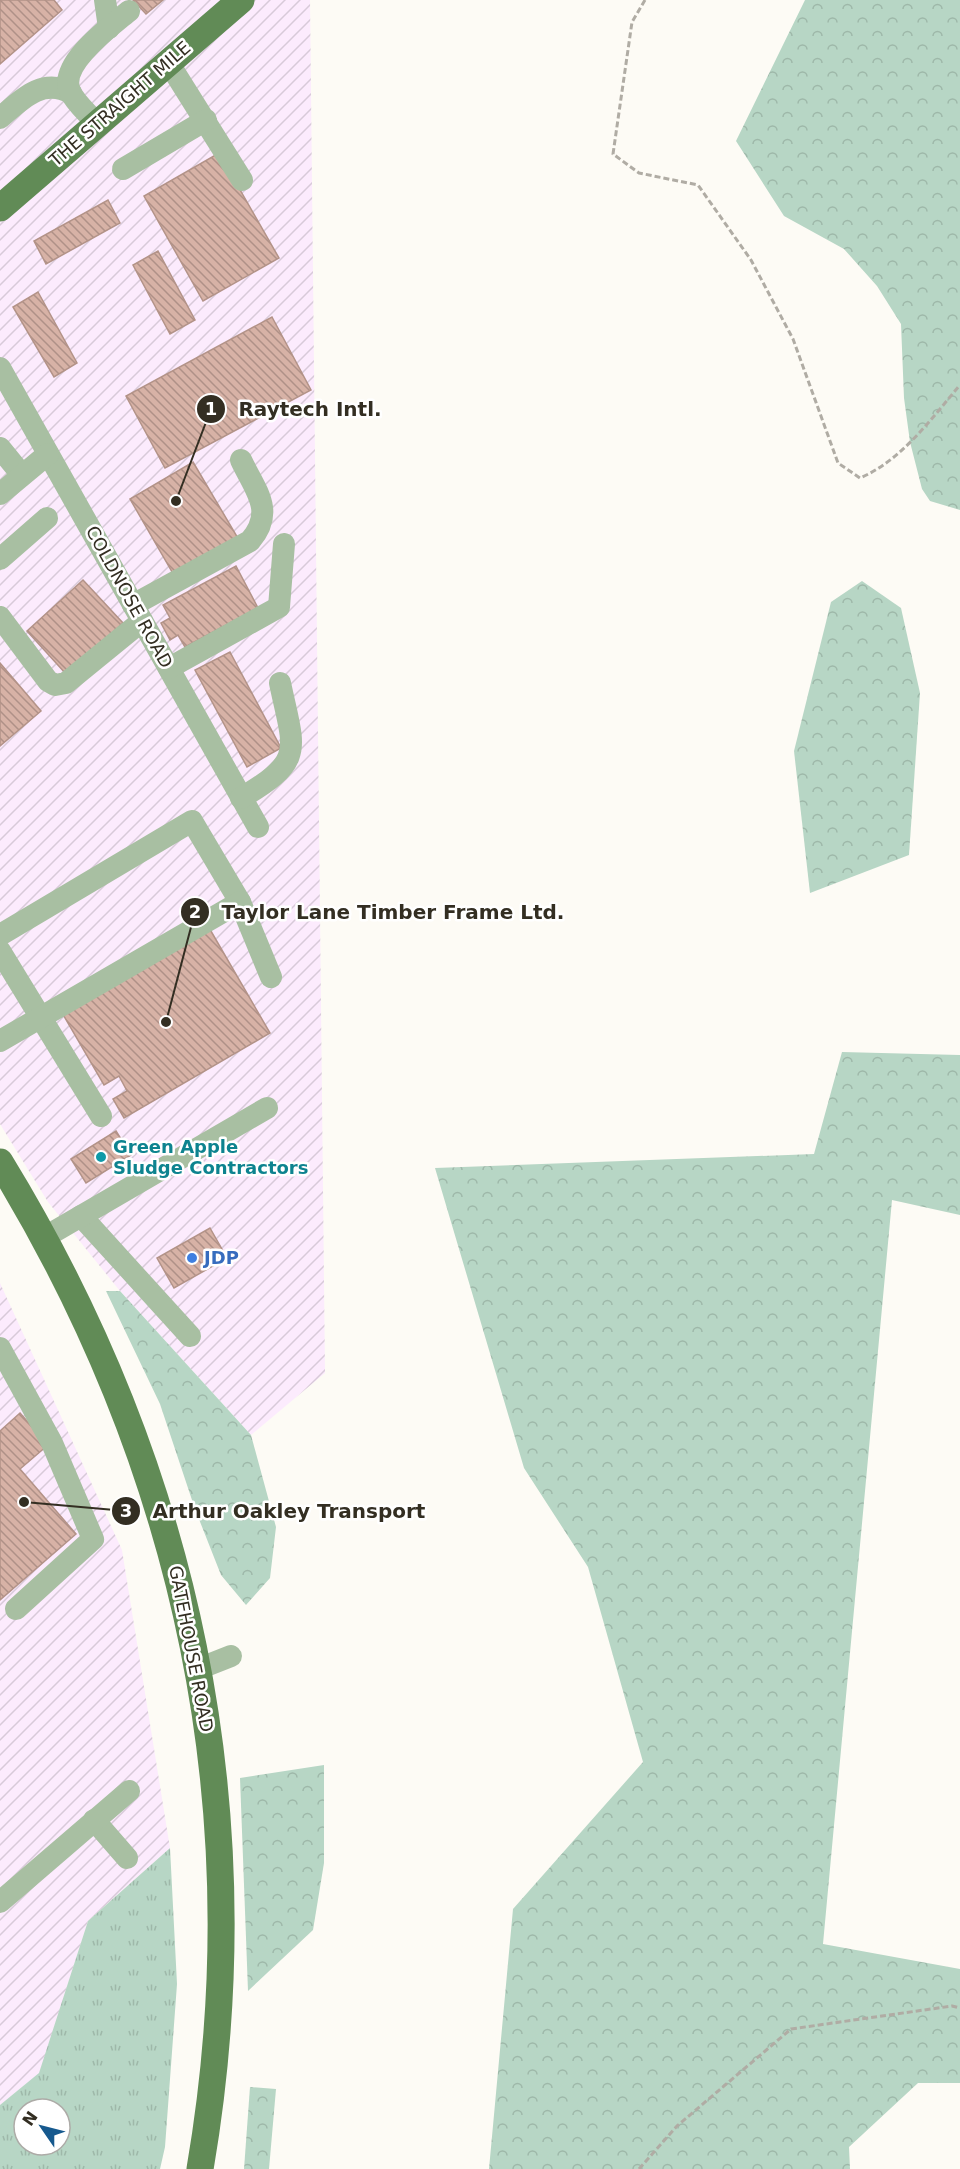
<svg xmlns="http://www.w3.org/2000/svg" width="960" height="2169" viewBox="0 0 960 2169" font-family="'DejaVu Sans',sans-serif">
	<defs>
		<pattern id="industrial-furrows" width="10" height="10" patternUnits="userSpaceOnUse" patternTransform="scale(1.5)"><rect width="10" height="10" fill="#fcebfd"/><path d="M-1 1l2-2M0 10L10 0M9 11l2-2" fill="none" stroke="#d8cad9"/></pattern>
		<pattern id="grass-tufts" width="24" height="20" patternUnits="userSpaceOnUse" patternTransform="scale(1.5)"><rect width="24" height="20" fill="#b7d6c5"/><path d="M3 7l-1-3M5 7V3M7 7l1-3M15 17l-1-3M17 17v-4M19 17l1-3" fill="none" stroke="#9eb8a9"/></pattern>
		<pattern id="forest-crowns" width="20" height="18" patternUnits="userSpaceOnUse" patternTransform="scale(1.5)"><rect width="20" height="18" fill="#b7d6c5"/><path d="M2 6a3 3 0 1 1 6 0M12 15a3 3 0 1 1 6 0" fill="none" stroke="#9eb8a9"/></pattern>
		<pattern id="building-back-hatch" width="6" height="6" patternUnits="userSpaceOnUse" patternTransform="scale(1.5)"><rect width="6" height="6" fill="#d7b2a6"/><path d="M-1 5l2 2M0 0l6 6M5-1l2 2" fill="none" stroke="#af9187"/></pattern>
	</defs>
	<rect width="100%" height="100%" fill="#fdfbf5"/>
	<g fill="url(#industrial-furrows)">
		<polygon points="0,0 310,0 325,1373 251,1435 120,1291 48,1202 0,1124"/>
		<polygon points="0,1283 122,1550 170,1848 88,1921 39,2074 0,2105"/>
	</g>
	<path fill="url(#grass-tufts)" fill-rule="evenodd" d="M170,1848L177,1984L165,2147L160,2169H0V2105L39,2073L88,1921ZM24,2109H60V2145H24Z"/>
	<g fill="url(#forest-crowns)">
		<polygon points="805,0 960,0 960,510 930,501 922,489 910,442 904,398 901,324 877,286 844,249 784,216 736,141"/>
		<polygon points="862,581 901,608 920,693 909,855 810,893 794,751 831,602"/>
		<polygon points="842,1052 960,1055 960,1215 892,1200 823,1944 960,1969 960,2083 918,2083 849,2147 850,2169 489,2169 513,1909 643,1762 588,1567 524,1468 435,1168 814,1154"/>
		<polygon points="106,1291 120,1291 251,1435 276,1527 270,1578 246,1605 221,1575 195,1509 160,1404"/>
		<polygon points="324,1765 324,1863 313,1930 248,1991 240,1778"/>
		<polygon points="250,2087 276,2089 269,2169 244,2169"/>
	</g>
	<g fill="url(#building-back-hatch)" stroke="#b39388" stroke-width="1.5">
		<polygon points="0,0 54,0 62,10 0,64"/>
		<polygon points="133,0 163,0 146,14"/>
		<polygon points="219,153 279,258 203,301 144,196"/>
		<polygon points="108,200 120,223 46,264 34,241"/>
		<polygon points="158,251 195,320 170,334 133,265"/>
		<polygon points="38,292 77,363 54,377 13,307"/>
		<polygon points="272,317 311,390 165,468 126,396"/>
		<polygon points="193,462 239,540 175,577 130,499"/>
		<polygon points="236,566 258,608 185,647 178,635 170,640 161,623 170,618 163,605"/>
		<polygon points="83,580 123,623 66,674 27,631"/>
		<polygon points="230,652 281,748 247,767 195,670"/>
		<polygon points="0,663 41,711 0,746"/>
		<polygon points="208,926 270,1033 124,1118 113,1099 127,1091 119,1076 104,1085 61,1011"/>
		<polygon points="116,1131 131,1155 86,1183 71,1159"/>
		<polygon points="210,1228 227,1258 174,1288 157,1258"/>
		<polygon points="20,1413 48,1445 20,1469 76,1534 0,1600 0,1431"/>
	</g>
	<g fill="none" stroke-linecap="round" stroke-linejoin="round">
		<g stroke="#b0aca4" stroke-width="3" stroke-dasharray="6 3" stroke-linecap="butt">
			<path d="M645,0L632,22L613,154L639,173L698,185L751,260L793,339L838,463L860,478C902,460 931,419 960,385"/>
			<polyline points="639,2169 677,2126 791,2029 952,2006 960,2008"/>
		</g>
		<g stroke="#a8bfa2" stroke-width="22">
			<polyline points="105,0 109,28"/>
			<polyline points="168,62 242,180"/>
			<path d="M0,118C21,100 42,77 71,93"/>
			<path d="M97,124C89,114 75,103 70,91C58,64 111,26 129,11"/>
			<polyline points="123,169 206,120"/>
			<polyline points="0,368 258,827"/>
			<polyline points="0,448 22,475"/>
			<polyline points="0,494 48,454"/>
			<polyline points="0,559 47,518"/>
			<path d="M133,605L250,541C276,511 255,490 241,460"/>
			<polyline points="0,617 48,681 55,685 66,683 142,621"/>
			<polyline points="169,668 279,607 284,544"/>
			<path d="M241,798C306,760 294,750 280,683"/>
			<polyline points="0,935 192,821 240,902 271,977"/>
			<polyline points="0,951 101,1116"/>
			<polyline points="0,1041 240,902"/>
			<polyline points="81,1216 190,1336"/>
			<polyline points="45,1237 267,1108"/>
			<polyline points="0,1348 52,1443 93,1539 16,1609"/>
			<polyline points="198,1669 231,1656"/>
			<polyline points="94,1820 127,1858"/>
			<polyline points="0,1902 129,1791"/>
		</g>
		<g stroke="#618b56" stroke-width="27">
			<polyline points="0,208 241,0"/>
			<path d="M0,1162C188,1469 261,1813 200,2169"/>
		</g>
	</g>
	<circle fill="#0f9aa8" stroke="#fff" stroke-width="2" cx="101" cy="1157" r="6"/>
	<circle fill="#3f7fe0" stroke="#fff" stroke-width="2" cx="192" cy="1258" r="6"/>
	<g text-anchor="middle" stroke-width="5" stroke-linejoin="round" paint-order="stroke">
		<g font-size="18" fill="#332e22" stroke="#fff">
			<text transform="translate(120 104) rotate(-41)" y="6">THE STRAIGHT MILE</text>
			<text transform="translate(129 597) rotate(61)" y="6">COLDNOSE ROAD</text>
			<text transform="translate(191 1649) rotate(79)" y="6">GATEHOUSE ROAD</text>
		</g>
		<g font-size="18" font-weight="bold" fill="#0d838f" stroke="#fff" text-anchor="start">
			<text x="113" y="1153">Green Apple<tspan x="113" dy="21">Sludge Contractors</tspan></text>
		</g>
		<g font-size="18" font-weight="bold" fill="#366cbe" stroke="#fff" text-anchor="start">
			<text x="204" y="1264">JDP</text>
		</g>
	</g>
	<path fill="none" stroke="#332e22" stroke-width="2" d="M176 501L211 409M166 1022L195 912M24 1502L126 1511"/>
	<g fill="#332e22" stroke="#fff" stroke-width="2">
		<circle cx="176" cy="501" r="6"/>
		<circle cx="166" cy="1022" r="6"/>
		<circle cx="24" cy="1502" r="6"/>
		<circle cx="211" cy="409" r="15"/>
		<circle cx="195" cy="912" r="15"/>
		<circle cx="126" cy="1511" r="15"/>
	</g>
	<g font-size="18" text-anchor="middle" font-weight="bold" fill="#fff">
		<text x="211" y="415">1</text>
		<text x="195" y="918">2</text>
		<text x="126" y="1517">3</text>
	</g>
	<g font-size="20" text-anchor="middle" font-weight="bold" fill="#332e22" stroke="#fff" stroke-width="5" stroke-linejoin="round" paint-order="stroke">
		<text x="310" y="416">Raytech Intl.</text>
		<text x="393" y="919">Taylor Lane Timber Frame Ltd.</text>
		<text x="289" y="1518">Arthur Oakley Transport</text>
	</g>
	<g transform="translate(42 2127) rotate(305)"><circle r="28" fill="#ffffff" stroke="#adaba7" stroke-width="1.5"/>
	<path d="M0-4.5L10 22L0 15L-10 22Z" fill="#16598e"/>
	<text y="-9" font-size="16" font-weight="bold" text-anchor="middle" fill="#332e22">N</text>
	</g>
</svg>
